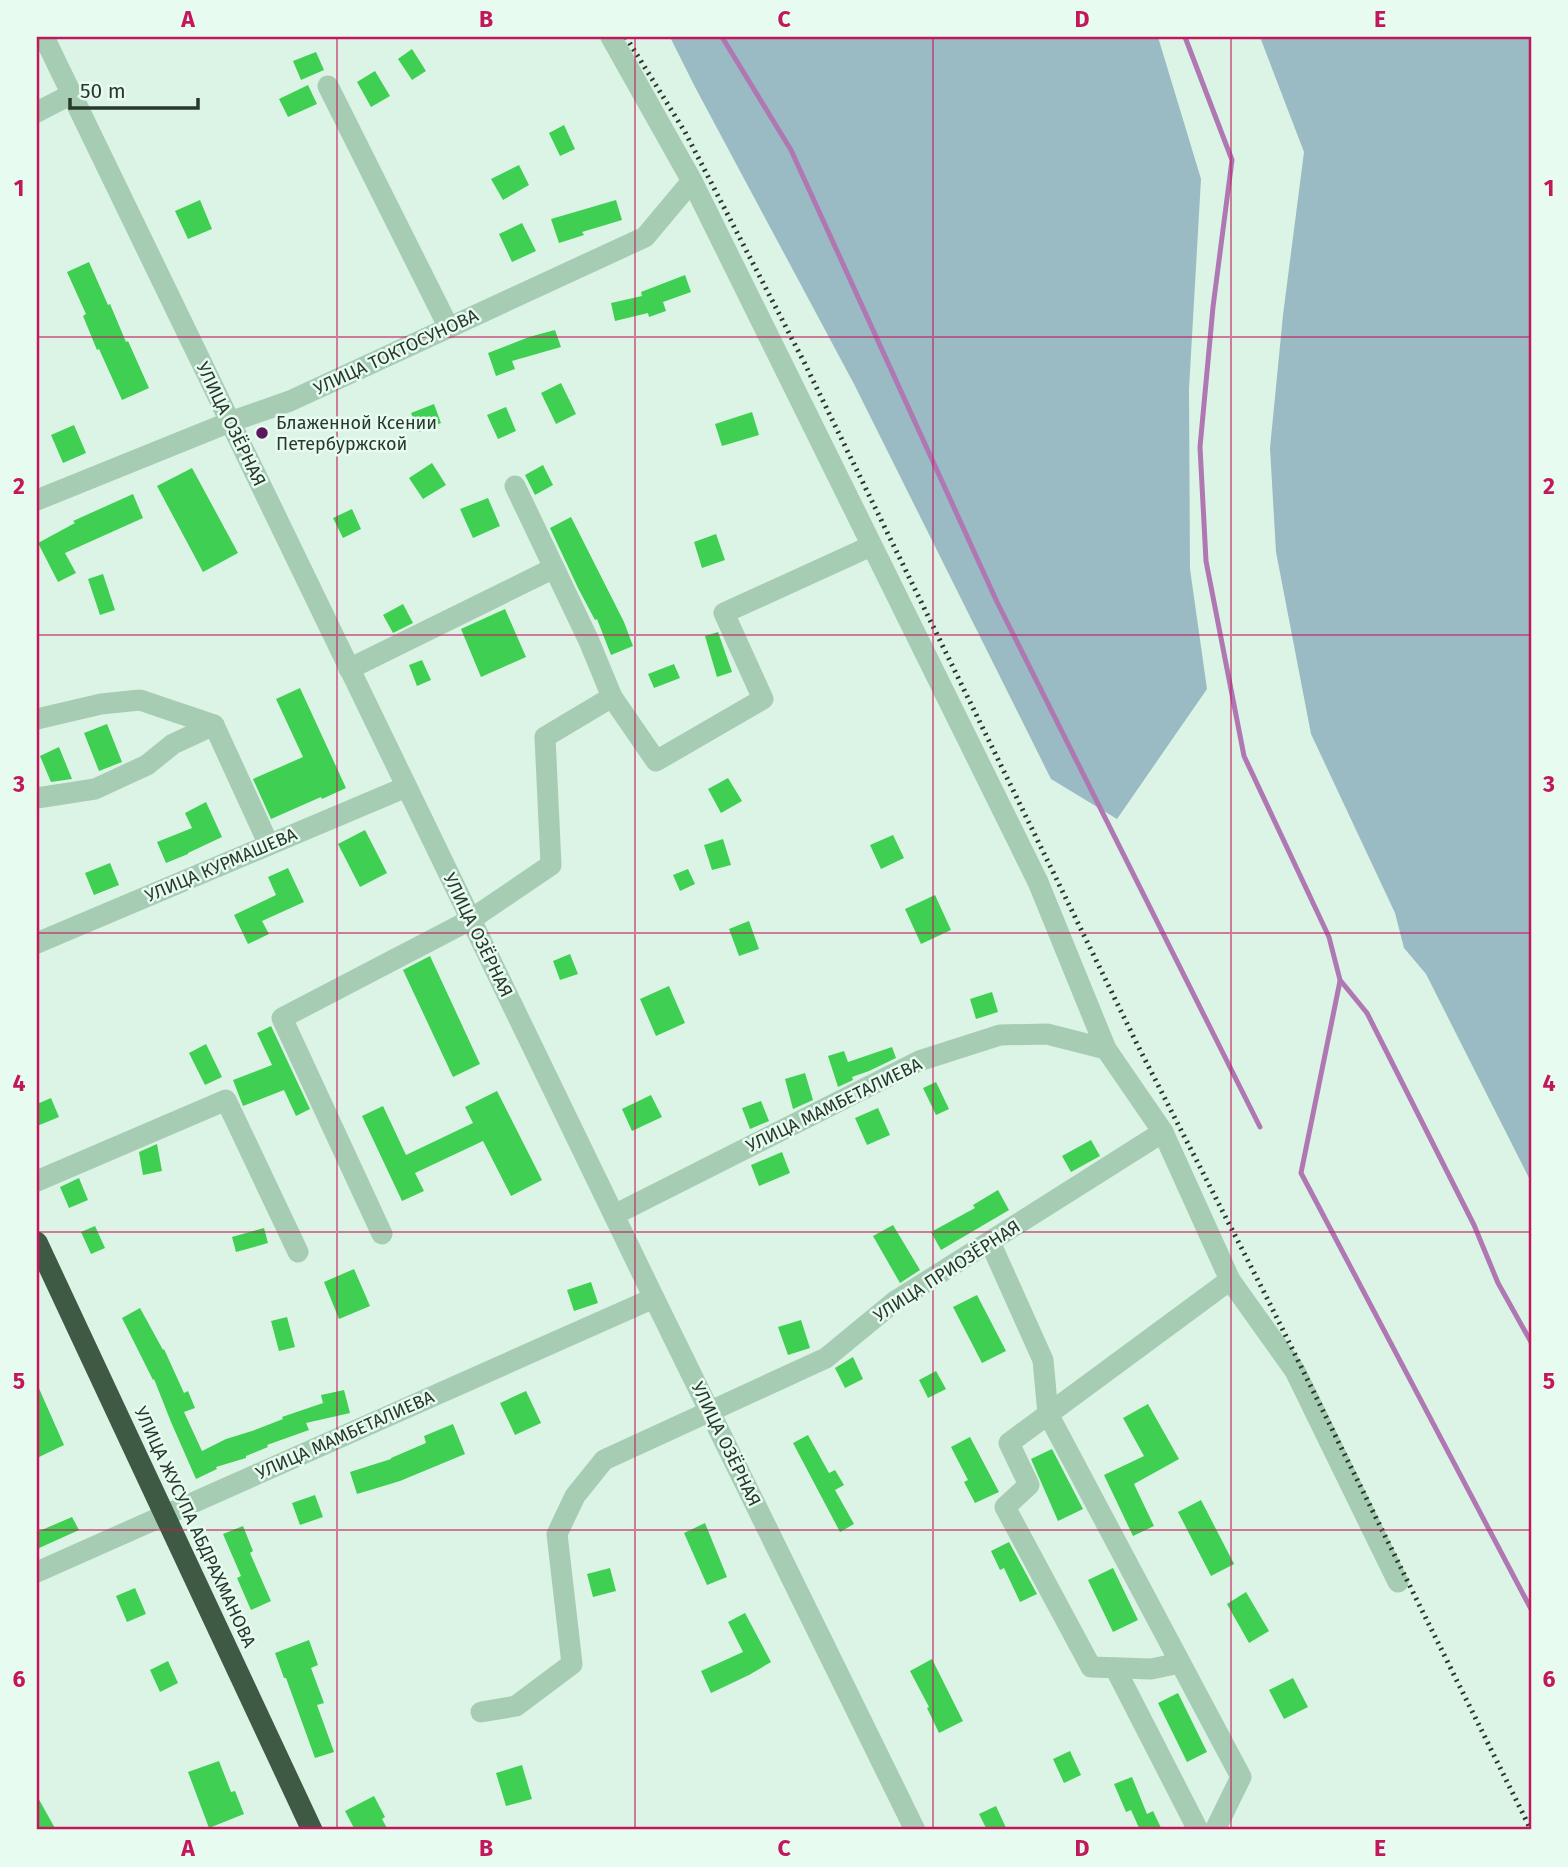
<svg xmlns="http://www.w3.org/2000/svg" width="1568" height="1867" viewBox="0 0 1568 1867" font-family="'Fira Sans',sans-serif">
	<rect width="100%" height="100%" fill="#dcf4e6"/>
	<g fill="#9abbc4">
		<polygon points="670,37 1158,37 1201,179 1189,389 1190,569 1207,689 1117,819 1051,779 854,384 695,87"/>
		<polygon points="1260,37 1531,37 1531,1182 1426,974 1404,948 1395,913 1311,734 1276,552 1270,448 1283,315 1304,152"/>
	</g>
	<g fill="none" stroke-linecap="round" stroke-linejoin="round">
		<g stroke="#af78b3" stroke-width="5">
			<polyline points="722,37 791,150 997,602 1260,1127"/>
			<polyline points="1185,37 1232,160 1213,307 1200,447 1206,561 1244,756 1329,937 1340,980 1367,1013 1474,1225 1498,1283 1531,1342"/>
			<polyline points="1340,981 1301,1173 1531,1609"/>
		</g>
	</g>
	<g fill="#3fcf52">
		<polygon points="412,49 426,71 412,80 398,59"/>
		<polygon points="316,52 324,70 301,80 293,61"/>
		<polygon points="375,71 390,96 371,107 357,82"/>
		<polygon points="308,85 317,104 288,117 279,99"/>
		<polygon points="564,125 575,149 560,156 549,133"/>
		<polygon points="519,165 529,185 503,200 491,179"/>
		<polygon points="200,200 212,229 188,239 175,211"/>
		<polygon points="616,200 622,220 582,232 584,235 559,243 551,219"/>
		<polygon points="522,223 536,251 512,262 499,234"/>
		<polygon points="89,262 108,305 110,304 126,342 128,341 149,388 122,400 99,349 97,350 83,316 86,314 67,272"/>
		<polygon points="685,275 691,292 663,302 666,311 649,317 648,313 615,321 611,303 642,296 641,292"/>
		<polygon points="555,330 561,347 512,361 515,369 496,376 488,353 529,337"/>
		<polygon points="561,383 576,414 556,424 541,393"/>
		<polygon points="434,404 441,423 419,432 411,413"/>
		<polygon points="506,407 516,431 498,439 487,415"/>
		<polygon points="752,412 759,435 722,446 715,424"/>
		<polygon points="74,425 86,453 63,463 51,435"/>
		<polygon points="432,463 446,485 423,499 409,478"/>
		<polygon points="543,465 553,485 535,495 525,475"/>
		<polygon points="192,468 238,553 203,572 157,486"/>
		<polygon points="133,494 143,518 65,553 76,573 58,582 38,543 75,523 73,521"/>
		<polygon points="488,498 500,526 473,538 460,509"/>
		<polygon points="352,509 361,529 343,538 333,518"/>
		<polygon points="571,517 624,622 633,646 611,655 597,619 595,620 578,588 550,528"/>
		<polygon points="716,534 725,560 702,568 694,542"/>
		<polygon points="103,574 115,610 100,615 88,579"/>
		<polygon points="403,604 413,623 393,633 383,615"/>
		<polygon points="505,609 526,657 481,677 461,629"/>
		<polygon points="718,632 732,672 717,677 705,636"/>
		<polygon points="422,660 431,680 417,686 409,665"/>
		<polygon points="674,664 680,678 654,688 648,674"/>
		<polygon points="300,688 346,788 322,799 321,797 271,819 253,779 303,757 276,699"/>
		<polygon points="107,724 122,762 99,771 84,733"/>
		<polygon points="59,747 72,779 51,782 40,756"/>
		<polygon points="728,778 742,801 721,813 708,789"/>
		<polygon points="206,802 222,837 188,853 188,854 166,863 157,842 192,828 185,813"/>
		<polygon points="365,830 387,873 360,887 338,844"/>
		<polygon points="893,835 904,858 881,869 870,845"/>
		<polygon points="723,839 731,865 712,870 704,845"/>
		<polygon points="110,863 119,885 94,895 85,873"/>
		<polygon points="288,868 304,902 262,921 269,934 248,944 234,915 276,895 268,877"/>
		<polygon points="688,869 695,884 680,891 673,875"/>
		<polygon points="935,895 951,930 921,944 905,909"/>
		<polygon points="749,921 759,949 739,956 729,929"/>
		<polygon points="570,954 578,974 560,980 553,961"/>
		<polygon points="430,956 480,1064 453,1077 403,970"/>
		<polygon points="669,986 685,1023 656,1036 640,999"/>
		<polygon points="992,992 998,1012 976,1019 970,999"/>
		<polygon points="271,1026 310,1109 296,1116 284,1090 243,1106 233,1080 272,1065 257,1033"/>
		<polygon points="206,1044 222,1077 205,1085 189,1053"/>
		<polygon points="892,1047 896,1058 869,1071 852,1077 853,1080 838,1087 828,1056 844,1051 848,1062"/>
		<polygon points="805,1073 813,1100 793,1109 785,1079"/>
		<polygon points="936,1082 949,1109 936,1115 923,1088"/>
		<polygon points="497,1091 542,1180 511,1196 483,1141 415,1173 424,1191 402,1201 362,1116 383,1106 406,1155 473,1123 465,1107"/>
		<polygon points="651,1095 662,1117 632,1131 622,1109"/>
		<polygon points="51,1098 59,1117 37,1126 37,1104"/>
		<polygon points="761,1101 769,1121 750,1129 742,1108"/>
		<polygon points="878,1108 890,1135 867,1145 855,1118"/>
		<polygon points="1091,1140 1100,1156 1071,1172 1062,1156"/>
		<polygon points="157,1144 162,1171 143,1175 139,1152"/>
		<polygon points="782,1152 790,1173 759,1186 751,1165"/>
		<polygon points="79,1178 88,1200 69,1208 60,1187"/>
		<polygon points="998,1190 1009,1210 941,1250 931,1232 975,1208 973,1205"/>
		<polygon points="893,1225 920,1270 900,1283 873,1236"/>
		<polygon points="95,1226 105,1248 91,1254 81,1232"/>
		<polygon points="264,1228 268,1243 236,1252 232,1237"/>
		<polygon points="354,1269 370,1306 339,1319 324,1282"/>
		<polygon points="591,1282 598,1303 574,1311 567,1290"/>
		<polygon points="977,1295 1006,1351 982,1363 953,1307"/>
		<polygon points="140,1308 163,1350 164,1349 184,1393 188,1391 195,1408 184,1412 202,1451 226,1439 252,1431 283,1419 282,1417 323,1403 321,1395 344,1390 350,1413 306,1423 309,1430 267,1445 268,1447 246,1456 246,1458 216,1467 217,1469 196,1479 171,1422 154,1379 153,1380 122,1318"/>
		<polygon points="287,1317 295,1347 279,1351 271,1321"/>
		<polygon points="801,1320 810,1348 788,1355 778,1327"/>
		<polygon points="853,1357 863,1379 845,1388 835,1368"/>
		<polygon points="936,1371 946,1389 928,1398 919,1380"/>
		<polygon points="37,1384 64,1445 37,1458"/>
		<polygon points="526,1391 541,1423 515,1435 500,1403"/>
		<polygon points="1148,1404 1179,1459 1134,1484 1154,1526 1133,1536 1104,1475 1144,1456 1123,1418"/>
		<polygon points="453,1424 465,1454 400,1481 357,1494 350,1472 391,1459 391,1458 426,1443 424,1436"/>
		<polygon points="808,1435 829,1473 835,1470 844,1485 835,1490 854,1524 840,1532 793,1443"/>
		<polygon points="970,1437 999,1492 975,1503 964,1482 968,1480 951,1447"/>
		<polygon points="1052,1449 1083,1509 1058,1521 1031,1459"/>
		<polygon points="315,1495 323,1517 300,1525 292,1503"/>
		<polygon points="1201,1500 1234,1564 1211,1576 1178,1512"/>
		<polygon points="72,1517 79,1530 37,1549 37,1532"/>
		<polygon points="705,1523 727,1577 707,1585 684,1533"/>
		<polygon points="243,1526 253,1551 250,1553 271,1601 251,1610 237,1578 241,1576 223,1534"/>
		<polygon points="1009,1542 1037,1594 1020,1602 1004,1568 1000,1570 991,1551"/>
		<polygon points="610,1568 616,1591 593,1597 587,1574"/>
		<polygon points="1113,1568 1138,1620 1113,1632 1088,1580"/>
		<polygon points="135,1588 146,1614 127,1622 116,1596"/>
		<polygon points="1246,1592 1269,1631 1249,1643 1227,1604"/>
		<polygon points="745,1613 771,1662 749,1675 711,1693 701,1671 743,1652 728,1622"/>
		<polygon points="309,1640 318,1665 311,1668 324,1703 317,1705 334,1752 315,1758 286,1678 284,1678 275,1653"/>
		<polygon points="932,1659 963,1721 939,1733 927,1708 929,1707 910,1671"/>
		<polygon points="168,1661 178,1683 160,1692 150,1670"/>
		<polygon points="1293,1678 1308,1707 1284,1719 1269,1690"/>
		<polygon points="1178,1693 1207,1752 1187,1762 1158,1703"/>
		<polygon points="1070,1751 1081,1775 1064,1783 1053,1759"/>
		<polygon points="219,1761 231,1792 235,1791 244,1814 209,1828 188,1772"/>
		<polygon points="522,1765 532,1799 506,1806 496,1773"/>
		<polygon points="1132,1777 1147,1814 1153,1811 1162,1830 1140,1830 1131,1810 1126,1812 1114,1784"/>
		<polygon points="37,1796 56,1830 37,1830"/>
		<polygon points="374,1796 385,1817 382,1819 388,1830 355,1830 345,1811"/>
		<polygon points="996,1806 1007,1830 987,1830 979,1814"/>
	</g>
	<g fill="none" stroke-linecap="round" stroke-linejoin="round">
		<g stroke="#a6cdb4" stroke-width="21">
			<polyline points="44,37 654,1298 915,1830"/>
			<polyline points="611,37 692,181 1038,882 1106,1049 1163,1132 1230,1280 1295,1371 1398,1582"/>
			<polyline points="328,86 449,328"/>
			<polyline points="37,112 72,94"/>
			<polyline points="515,486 589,641 612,697"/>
			<polyline points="37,500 230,422 290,401 645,237 692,181"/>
			<polyline points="349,669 554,568"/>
			<polyline points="37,719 101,704 140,700 214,725"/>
			<polyline points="37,798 95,789 147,765 173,744 214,725 269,845"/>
			<polyline points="37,943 406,787"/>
			<polyline points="37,1181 226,1100 298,1252"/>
			<polyline points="614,1215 919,1061 1000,1035 1047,1034 1106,1049"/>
			<polyline points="382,1234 282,1018 470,920 551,865 545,737 612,697 656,761 763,699 724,613 871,546"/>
			<polyline points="990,1242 1043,1360 1048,1414 1241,1777 1215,1830"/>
			<polyline points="37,1572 654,1298"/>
			<polyline points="1180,1663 1151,1669 1091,1667 1005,1507 1029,1485 1009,1443 1230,1280"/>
			<polyline points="1115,1668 1198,1830"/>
			<polyline points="481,1712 516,1706 572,1664 557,1534 575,1496 604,1460 826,1358 894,1302 1163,1132"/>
		</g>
		<polyline stroke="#3e5a44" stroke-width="21" points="37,1242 312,1830"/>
		<polyline stroke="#28392b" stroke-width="5" stroke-dasharray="2 5" stroke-linecap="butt" points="626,37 685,132 804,362 1138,1046 1266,1296 1531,1830"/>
	</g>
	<path fill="none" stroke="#c2185b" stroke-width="2" stroke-opacity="0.55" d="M337,37V1830M635,37V1830M933,37V1830M1231,37V1830M37,337H1531M37,635H1531M37,933H1531M37,1232H1531M37,1530H1531"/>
	<circle fill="#5b1a5e" stroke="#e8fbf0" stroke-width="2.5" cx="262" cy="433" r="7"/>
	<g text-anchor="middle" stroke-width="5" stroke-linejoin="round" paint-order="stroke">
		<g font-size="18" fill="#28392b" stroke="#e8fbf0">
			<text transform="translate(396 352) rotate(-25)" y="6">УЛИЦА ТОКТОСУНОВА</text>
			<text transform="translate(231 424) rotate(64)" y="6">УЛИЦА ОЗЁРНАЯ</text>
			<text transform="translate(221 865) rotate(-23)" y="6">УЛИЦА КУРМАШЕВА</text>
			<text transform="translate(478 935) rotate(64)" y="6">УЛИЦА ОЗЁРНАЯ</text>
			<text transform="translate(834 1105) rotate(-26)" y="6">УЛИЦА МАМБЕТАЛИЕВА</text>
			<text transform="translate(947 1271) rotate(-33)" y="6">УЛИЦА ПРИОЗЁРНАЯ</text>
			<text transform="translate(345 1435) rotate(-24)" y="6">УЛИЦА МАМБЕТАЛИЕВА</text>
			<text transform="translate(726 1444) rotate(64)" y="6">УЛИЦА ОЗЁРНАЯ</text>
			<text transform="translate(195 1527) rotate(65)" y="6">УЛИЦА ЖУСУПА АБДРАХМАНОВА</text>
		</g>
		<g font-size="18" fill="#28392b" stroke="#e8fbf0" text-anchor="start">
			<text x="276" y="429">Блаженной Ксении<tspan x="276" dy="21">Петербуржской</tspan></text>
		</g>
	</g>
	<rect width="1568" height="1867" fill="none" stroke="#e8fbf0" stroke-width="77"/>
	<path d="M70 98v10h128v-10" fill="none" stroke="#28392b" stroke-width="3.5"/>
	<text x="80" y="98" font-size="21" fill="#28392b" stroke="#e8fbf0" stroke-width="5" paint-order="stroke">50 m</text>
	<rect x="38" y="38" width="1492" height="1790" fill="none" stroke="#c2185b" stroke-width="2.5"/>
	<g font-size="23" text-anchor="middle" font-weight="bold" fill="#c2185b">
		<text x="188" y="27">A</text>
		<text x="486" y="27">B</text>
		<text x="784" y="27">C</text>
		<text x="1082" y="27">D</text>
		<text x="1380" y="27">E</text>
		<text x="19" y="196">1</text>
		<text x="1549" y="196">1</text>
		<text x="19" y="494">2</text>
		<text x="1549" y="494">2</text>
		<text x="19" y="792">3</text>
		<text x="1549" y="792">3</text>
		<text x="19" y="1091">4</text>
		<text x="1549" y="1091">4</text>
		<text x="19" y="1389">5</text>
		<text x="1549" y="1389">5</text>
		<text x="19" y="1687">6</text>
		<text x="1549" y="1687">6</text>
		<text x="188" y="1856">A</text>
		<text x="486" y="1856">B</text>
		<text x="784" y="1856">C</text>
		<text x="1082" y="1856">D</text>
		<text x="1380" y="1856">E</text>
	</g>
</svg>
